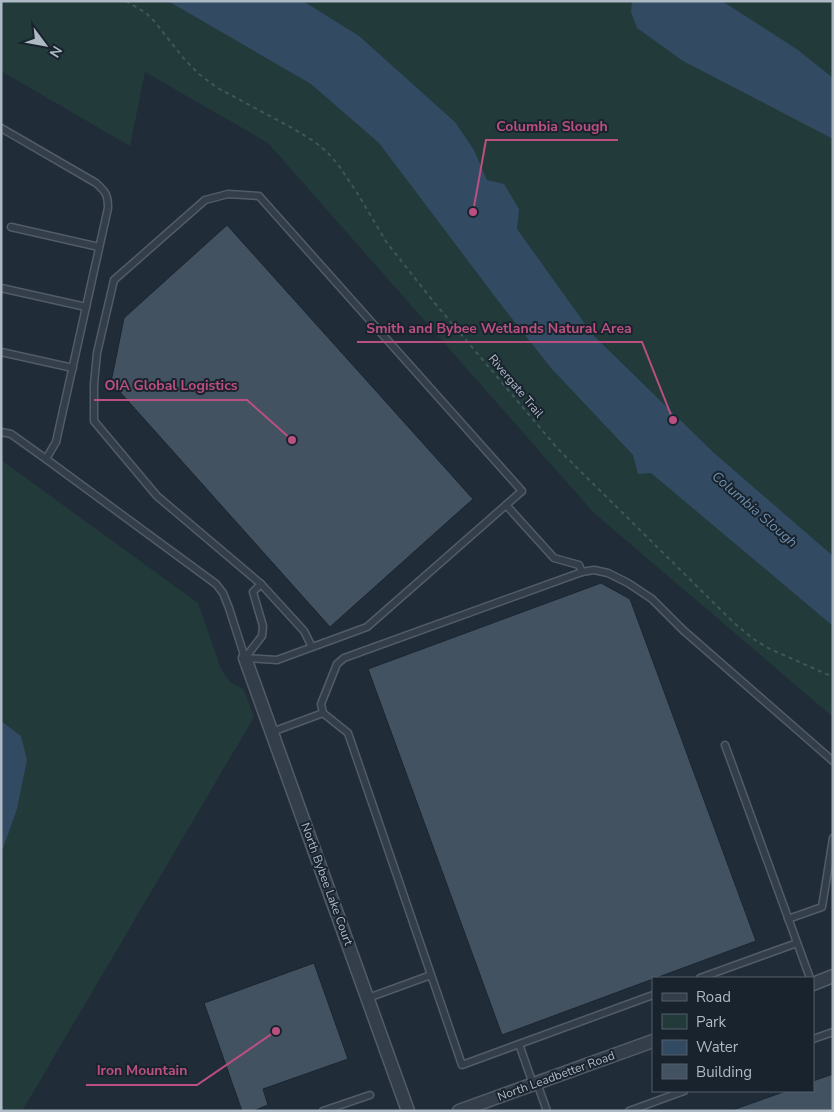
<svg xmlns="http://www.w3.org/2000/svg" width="834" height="1112" viewBox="0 0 834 1112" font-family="'Nunito Sans',sans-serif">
	<rect width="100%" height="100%" fill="#202d39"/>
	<g fill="#223a3a">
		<polygon points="1,1 833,1 833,717 594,513 268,143 145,72 130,146 1,71"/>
		<polygon points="1,460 198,603 221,669 229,681 241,688 244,690 254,717 22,1111 1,1111"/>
	</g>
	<g fill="#324a62">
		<polygon points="168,1 303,1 359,36 455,122 474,150 487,180 504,184 519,209 517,229 593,335 713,452 833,556 833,626 651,473 638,474 633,455 551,368 499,302 379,143 311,84"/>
		<polygon points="632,1 722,1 798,50 833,78 833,139 683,61 637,28 631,12"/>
		<polygon points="1,721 21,736 27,760 17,809 1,854"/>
	</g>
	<g fill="#425261" stroke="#1b2530">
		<polygon points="227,225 473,499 330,627 111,382 124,318"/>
		<polygon points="601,583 630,599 756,941 656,978 653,978 653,979 502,1035 368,669"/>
		<polygon points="314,963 348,1059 263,1089 268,1105 253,1111 242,1111 204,1003"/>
		<polygon points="833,1074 833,1111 730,1111 786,1091 813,1091 813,1081"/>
	</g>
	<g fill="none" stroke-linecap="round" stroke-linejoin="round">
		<g stroke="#515c67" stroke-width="9">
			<g id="lane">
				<path d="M1,128L96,183C106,192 108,195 108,208L56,442L46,459L216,584L223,593L229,608L245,658"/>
				<polyline points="11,227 99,247"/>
				<polyline points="1,288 86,307"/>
				<polyline points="1,352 73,368"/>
				<polyline points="1,432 11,434 46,459"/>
				<polyline points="506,505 554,558 579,565 582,572"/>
				<polyline points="245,658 277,660 367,627 522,491 259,196 228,194 205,200 114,280 97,353 94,384 94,421 157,496 261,584 304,631 312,647"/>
				<polyline points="245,658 262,636 263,626 253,592 261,584"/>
				<polyline points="272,732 323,713"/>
				<polyline points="725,745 810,978"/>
				<polyline points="788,919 822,907 833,838"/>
				<polyline points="700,978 797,943"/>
				<polyline points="653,995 462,1065 348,733 323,713 321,704 337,664 344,658 582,572 594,570 608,573 628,583 652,599 683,630 833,761"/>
				<polyline points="368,998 431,975"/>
				<polyline points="813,1039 833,1032"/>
				<polyline points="519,1044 533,1084"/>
				<polyline points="537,1083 547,1111"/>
				<polyline points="323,1111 370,1095"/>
				<polyline points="629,1111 684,1091"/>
			</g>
		</g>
		<g stroke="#515c67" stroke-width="15">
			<g id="street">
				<polyline points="245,658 408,1111"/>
				<polyline points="813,984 833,976"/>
				<polyline points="459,1111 653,1041"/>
			</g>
		</g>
		<polyline stroke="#3f5757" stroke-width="2" stroke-dasharray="4 4" stroke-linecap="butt" points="126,1 146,13 154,21 185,60 199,74 216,87 294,129 315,142 328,153 339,166 356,191 387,243 433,301 558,449 733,622 752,638 768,648 833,677"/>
		<use href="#lane" stroke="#333e4a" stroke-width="6"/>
		<use href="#street" stroke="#333e4a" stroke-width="12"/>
	</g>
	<g text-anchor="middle" stroke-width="4" stroke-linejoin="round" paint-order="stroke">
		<g font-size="12" fill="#aeb9c6" stroke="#19232e">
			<text transform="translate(516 386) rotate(50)" y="4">Rivergate Trail</text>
			<text transform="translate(327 884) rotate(70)" y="4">North Bybee Lake Court</text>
			<text transform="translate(556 1076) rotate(-20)" y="4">North Leadbetter Road</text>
		</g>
		<g font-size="14" font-style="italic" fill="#6d8dab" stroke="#19232e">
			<text transform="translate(755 509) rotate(41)" y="5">Columbia Slough</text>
		</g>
	</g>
	<path fill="none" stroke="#bb5080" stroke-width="2" d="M473 212L486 140H618M673 420L642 342H357M292 440L247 400H94M276 1031L197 1085H86"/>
	<g fill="#bb5080" stroke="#19232e" stroke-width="2">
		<circle cx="473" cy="212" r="5"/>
		<circle cx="673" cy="420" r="5"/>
		<circle cx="292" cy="440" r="5"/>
		<circle cx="276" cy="1031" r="5"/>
	</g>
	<g font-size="14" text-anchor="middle" font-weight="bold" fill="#bb5080" stroke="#19232e" stroke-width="4" stroke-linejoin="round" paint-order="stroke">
		<text x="552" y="131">Columbia Slough</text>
		<text x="499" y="333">Smith and Bybee Wetlands Natural Area</text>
		<text x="171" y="390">OIA Global Logistics</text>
		<text x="142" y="1075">Iron Mountain</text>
	</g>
	<rect width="834" height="1112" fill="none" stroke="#aeb9c6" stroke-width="5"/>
	<rect x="652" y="977" width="162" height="115" fill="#19232e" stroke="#555f6b"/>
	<rect x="662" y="993" width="25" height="8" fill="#333e4a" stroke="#555f6b"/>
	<text x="696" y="1002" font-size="15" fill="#aeb9c6">Road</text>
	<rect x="662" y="1014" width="25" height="15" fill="#223a3a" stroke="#555f6b"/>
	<text x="696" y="1027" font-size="15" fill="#aeb9c6">Park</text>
	<rect x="662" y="1040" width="25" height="15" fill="#324a62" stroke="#555f6b"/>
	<text x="696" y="1052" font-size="15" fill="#aeb9c6">Water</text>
	<rect x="662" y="1064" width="25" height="15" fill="#425261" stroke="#555f6b"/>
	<text x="696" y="1077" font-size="15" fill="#aeb9c6">Building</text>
	<g transform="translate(45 45) rotate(122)" stroke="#19232e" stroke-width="4" paint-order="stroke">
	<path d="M0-4L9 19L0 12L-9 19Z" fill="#aeb9c6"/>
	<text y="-8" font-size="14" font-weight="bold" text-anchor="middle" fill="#aeb9c6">N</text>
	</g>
</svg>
